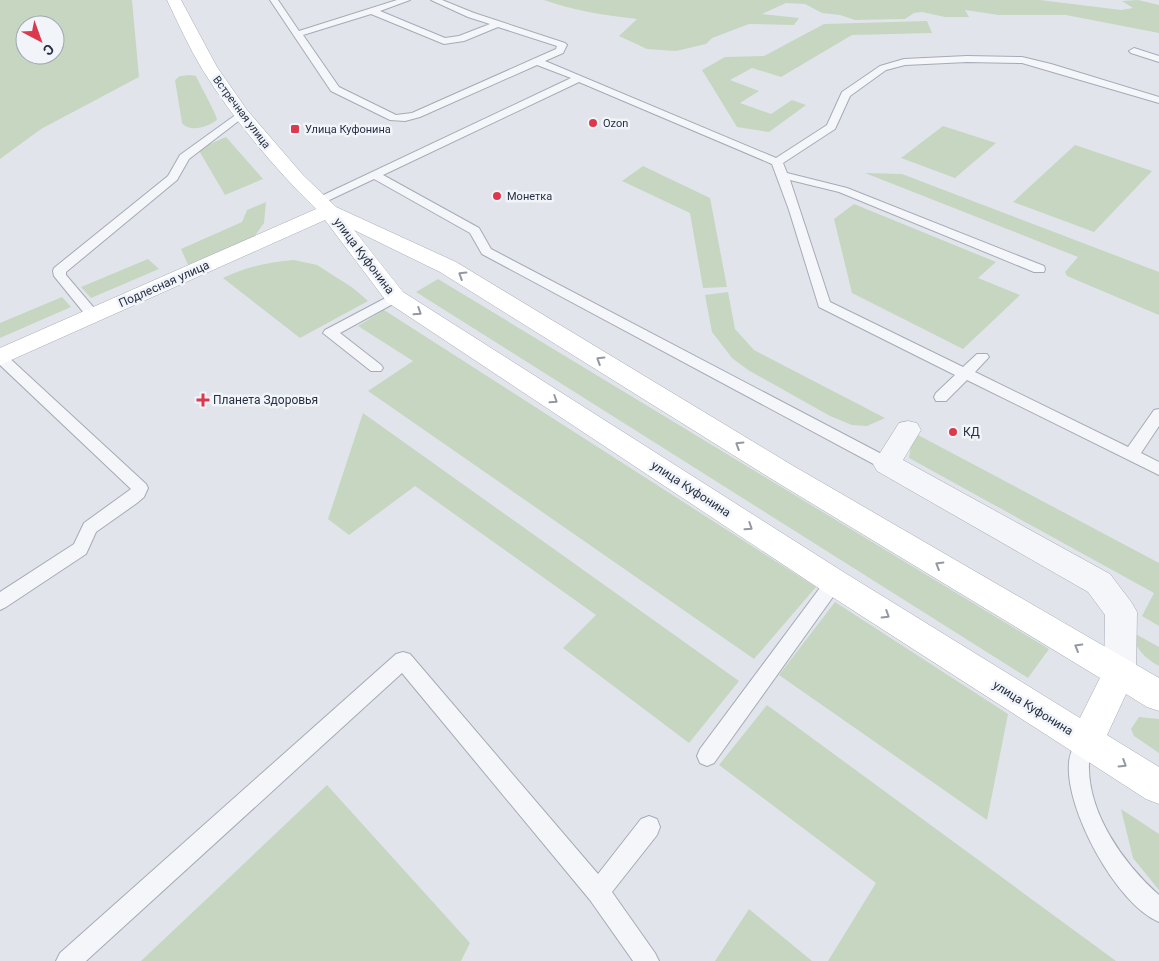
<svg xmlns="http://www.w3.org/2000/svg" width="1159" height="961" viewBox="0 0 1159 961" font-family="Roboto,sans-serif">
	<rect width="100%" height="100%" fill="#e1e5eb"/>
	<g fill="#c6d6c1" fill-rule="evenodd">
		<path d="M0,0H132L139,77L41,129L0,159ZM25,25H55V55H25Z"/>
		<path d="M544,0H1040L1121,10L1133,8L1122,1L1138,0L1159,5V33L1066,15H999L965,10L969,17H945L922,12L914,13L905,19L855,20L840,15L822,13L805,4L786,3L762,14L799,18L794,25L749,24L712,38L706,44L676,51L647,49L619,36L637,19C605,15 574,11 544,0Z"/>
		<polygon points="927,21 932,33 852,35 781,77 752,68 730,80 759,91 740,103 771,114 792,100 806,105 769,132 737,127 702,70 725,57 764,56 824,24"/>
		<path d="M190,75L196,76C200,85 217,115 217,120C208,127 190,133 182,123L175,80L180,76Z"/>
		<polygon points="943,126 996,143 955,178 901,158"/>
		<polygon points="226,137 263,179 225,195 198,149"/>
		<polygon points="1075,145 1152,171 1094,232 1013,202"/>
		<polygon points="643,166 710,198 727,287 703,288 690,213 622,181"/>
		<polygon points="865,173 902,174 1159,272 1159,315 1067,276 1065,272 1078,257"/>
		<polygon points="266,202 264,223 254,237 188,265 181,249 242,222 247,210"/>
		<polygon points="854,204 996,262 978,278 1020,295 963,349 852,293 834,219"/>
		<polygon points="148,259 159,269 91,298 81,287"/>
		<path d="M294,260L317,265L353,288L368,301L300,338L223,278C246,267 268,262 294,260Z"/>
		<polygon points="438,279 1049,649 1028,678 416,292"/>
		<polygon points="728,292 735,329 754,350 885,418 867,426 852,425 830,416 748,370 732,358 712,332 705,295"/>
		<polygon points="62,297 71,307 0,338 0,323"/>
		<polygon points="384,310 816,587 754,659 368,391 413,361 358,326"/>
		<polygon points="363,413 739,681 689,743 563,648 596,615 415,486 349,535 328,519"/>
		<polygon points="918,435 1159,563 1159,626 1142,616 1154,593 909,458 911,446"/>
		<polygon points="835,602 1008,714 987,820 779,675"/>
		<path d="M1132,632L1159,647V666C1146,659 1134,648 1132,632Z"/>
		<polygon points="767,705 1116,961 828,961 876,883 719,765"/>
		<polygon points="1139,717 1159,719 1159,753 1134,736 1131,729"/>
		<polygon points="327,785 470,943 461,961 141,961"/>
		<polygon points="1121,809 1159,834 1159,890 1133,858"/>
		<polygon points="749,909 812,961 715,961"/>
	</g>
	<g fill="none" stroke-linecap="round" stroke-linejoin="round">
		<g stroke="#a5abb6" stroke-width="2">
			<g id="lane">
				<path d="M270,0H278L299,31L397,0H410L380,11L445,38L459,36L490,24L468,17L431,0H442L474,13L565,43L567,45L563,53L545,61L776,158L827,125L842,92L880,66L904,59L967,56L1022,57L1051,64L1159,97V103L1022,63L967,62L905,65L886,70L850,96L835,129L783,163L787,173L847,188L1044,266L1045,269L1044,272H1034L839,192L790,180L830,302L963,367L977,354H987L989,357L975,372L1128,447L1154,410L1159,409V426L1141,453L1159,462V475L967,380L946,401H936L934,397L936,393L955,375L819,307L789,210L772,164L579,82L383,175L479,228L491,249L893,460L895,464L893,468L887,470L881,468L482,254L470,233L374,179L323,203H315L313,201L315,199L571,78L537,65L420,117L405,121L390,120L331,91ZM371,14L444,44L464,41L498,27L557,46L556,49L412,113L396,115L339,87L303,35Z"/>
				<polygon points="1134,48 1159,56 1159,62 1131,53 1129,51"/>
				<polygon points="241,111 246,114 245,116 189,159 177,180 66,272 66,275 100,315 98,318 88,318 54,276 53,271 54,268 168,176 180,155"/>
				<polygon points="395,293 402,297 400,300 340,333 381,365 383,368 381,371 371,371 323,333 325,330"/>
				<polygon points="0,352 5,354 146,484 148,488 144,497 137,503 96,532 86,554 6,607 0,610 0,592 74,544 84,523 131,489 0,365"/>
				<polygon points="834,575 840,577 843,582 840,587 714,763 707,766 700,763 697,756 700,749 828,577"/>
				<polygon points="403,652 410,654 598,874 641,819 649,816 657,819 660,827 657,835 612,892 655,953 659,961 633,961 590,900 402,673 86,961 56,961 60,953 396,654"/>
				<path d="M1086,731L1093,734L1096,741C1094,748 1090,756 1089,763C1087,813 1124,864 1159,895V922C1116,904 1065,809 1069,763C1069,754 1075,743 1079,734Z"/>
			</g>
		</g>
		<g stroke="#a5abb6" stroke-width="1">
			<polygon id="street" points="908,421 917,423 921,430 903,460 1110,574 1132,603 1137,612 1136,672 1132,682 1120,686 1108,682 1104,672 1105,615 1088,592 877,471 873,464 899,423"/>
		</g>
		<g stroke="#a5abb6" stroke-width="1">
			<path id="secondary" d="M167,0H181L217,67L247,110L303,175L336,207L456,262L790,464L1159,678V711L1147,707L1126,694L1107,735L1159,767V804L1146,799L823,591L387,302L325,220L0,365V348L316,209C273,167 234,120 202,69C189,47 178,23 167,0ZM354,230L440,272L770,478L1100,678L1080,718L845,573L403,292Z"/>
		</g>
		<use href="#lane" fill="#f4f6f9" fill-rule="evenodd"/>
		<use href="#street" fill="#f4f6f9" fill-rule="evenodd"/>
		<use href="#secondary" fill="#fff" fill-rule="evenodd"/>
	</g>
	<defs><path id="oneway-chevron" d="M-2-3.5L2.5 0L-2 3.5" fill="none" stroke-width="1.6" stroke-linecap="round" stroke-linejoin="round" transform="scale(1.25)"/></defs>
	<g stroke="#9398a2">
		<use href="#oneway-chevron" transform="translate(462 275) rotate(-148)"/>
		<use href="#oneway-chevron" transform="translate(418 312) rotate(33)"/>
		<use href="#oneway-chevron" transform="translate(600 360) rotate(-148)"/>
		<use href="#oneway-chevron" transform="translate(554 400) rotate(33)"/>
		<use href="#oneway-chevron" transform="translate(739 445) rotate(-148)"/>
		<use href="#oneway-chevron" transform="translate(749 527) rotate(33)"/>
		<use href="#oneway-chevron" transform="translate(939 565) rotate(-149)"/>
		<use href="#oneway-chevron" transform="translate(886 615) rotate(32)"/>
		<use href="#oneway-chevron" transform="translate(1078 647) rotate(-150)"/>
		<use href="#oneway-chevron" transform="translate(1123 764) rotate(32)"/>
	</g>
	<g fill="#dd394e" stroke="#f1f4f8" stroke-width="2">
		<circle cx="593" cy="123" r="5"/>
		<rect x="290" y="124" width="10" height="10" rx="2.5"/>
		<circle cx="497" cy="196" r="5"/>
		<path d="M200.5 392.5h5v5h5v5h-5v5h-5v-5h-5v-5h5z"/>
		<circle cx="953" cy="432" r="5"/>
	</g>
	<g text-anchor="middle" stroke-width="5" stroke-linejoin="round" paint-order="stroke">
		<g font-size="11" fill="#273145" stroke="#f1f4f8">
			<text transform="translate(242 112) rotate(53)" y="4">Встречная улица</text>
		</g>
		<g font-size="11" fill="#273145" stroke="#f1f4f8" text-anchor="start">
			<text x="603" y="127">Ozon</text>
			<text x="305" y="133">Улица Куфонина</text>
			<text x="507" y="200">Монетка</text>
		</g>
		<g font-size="12" fill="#273145" stroke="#f1f4f8">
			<text transform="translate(364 256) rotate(53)" y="4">улица Куфонина</text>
			<text transform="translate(164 284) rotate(-24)" y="4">Подлесная улица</text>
			<text transform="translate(691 489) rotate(33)" y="4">улица Куфонина</text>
			<text transform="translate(1033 708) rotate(32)" y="4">улица Куфонина</text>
		</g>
		<g font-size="12" fill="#273145" stroke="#f1f4f8" text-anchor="start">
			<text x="213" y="404">Планета Здоровья</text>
			<text x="963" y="436">КД</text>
		</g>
	</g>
	<g transform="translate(40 40) rotate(139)"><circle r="24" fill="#f1f4f8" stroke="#a0a6b0"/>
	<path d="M0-4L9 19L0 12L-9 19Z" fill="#dd394e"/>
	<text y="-8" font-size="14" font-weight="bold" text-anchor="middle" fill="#273145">С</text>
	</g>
</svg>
